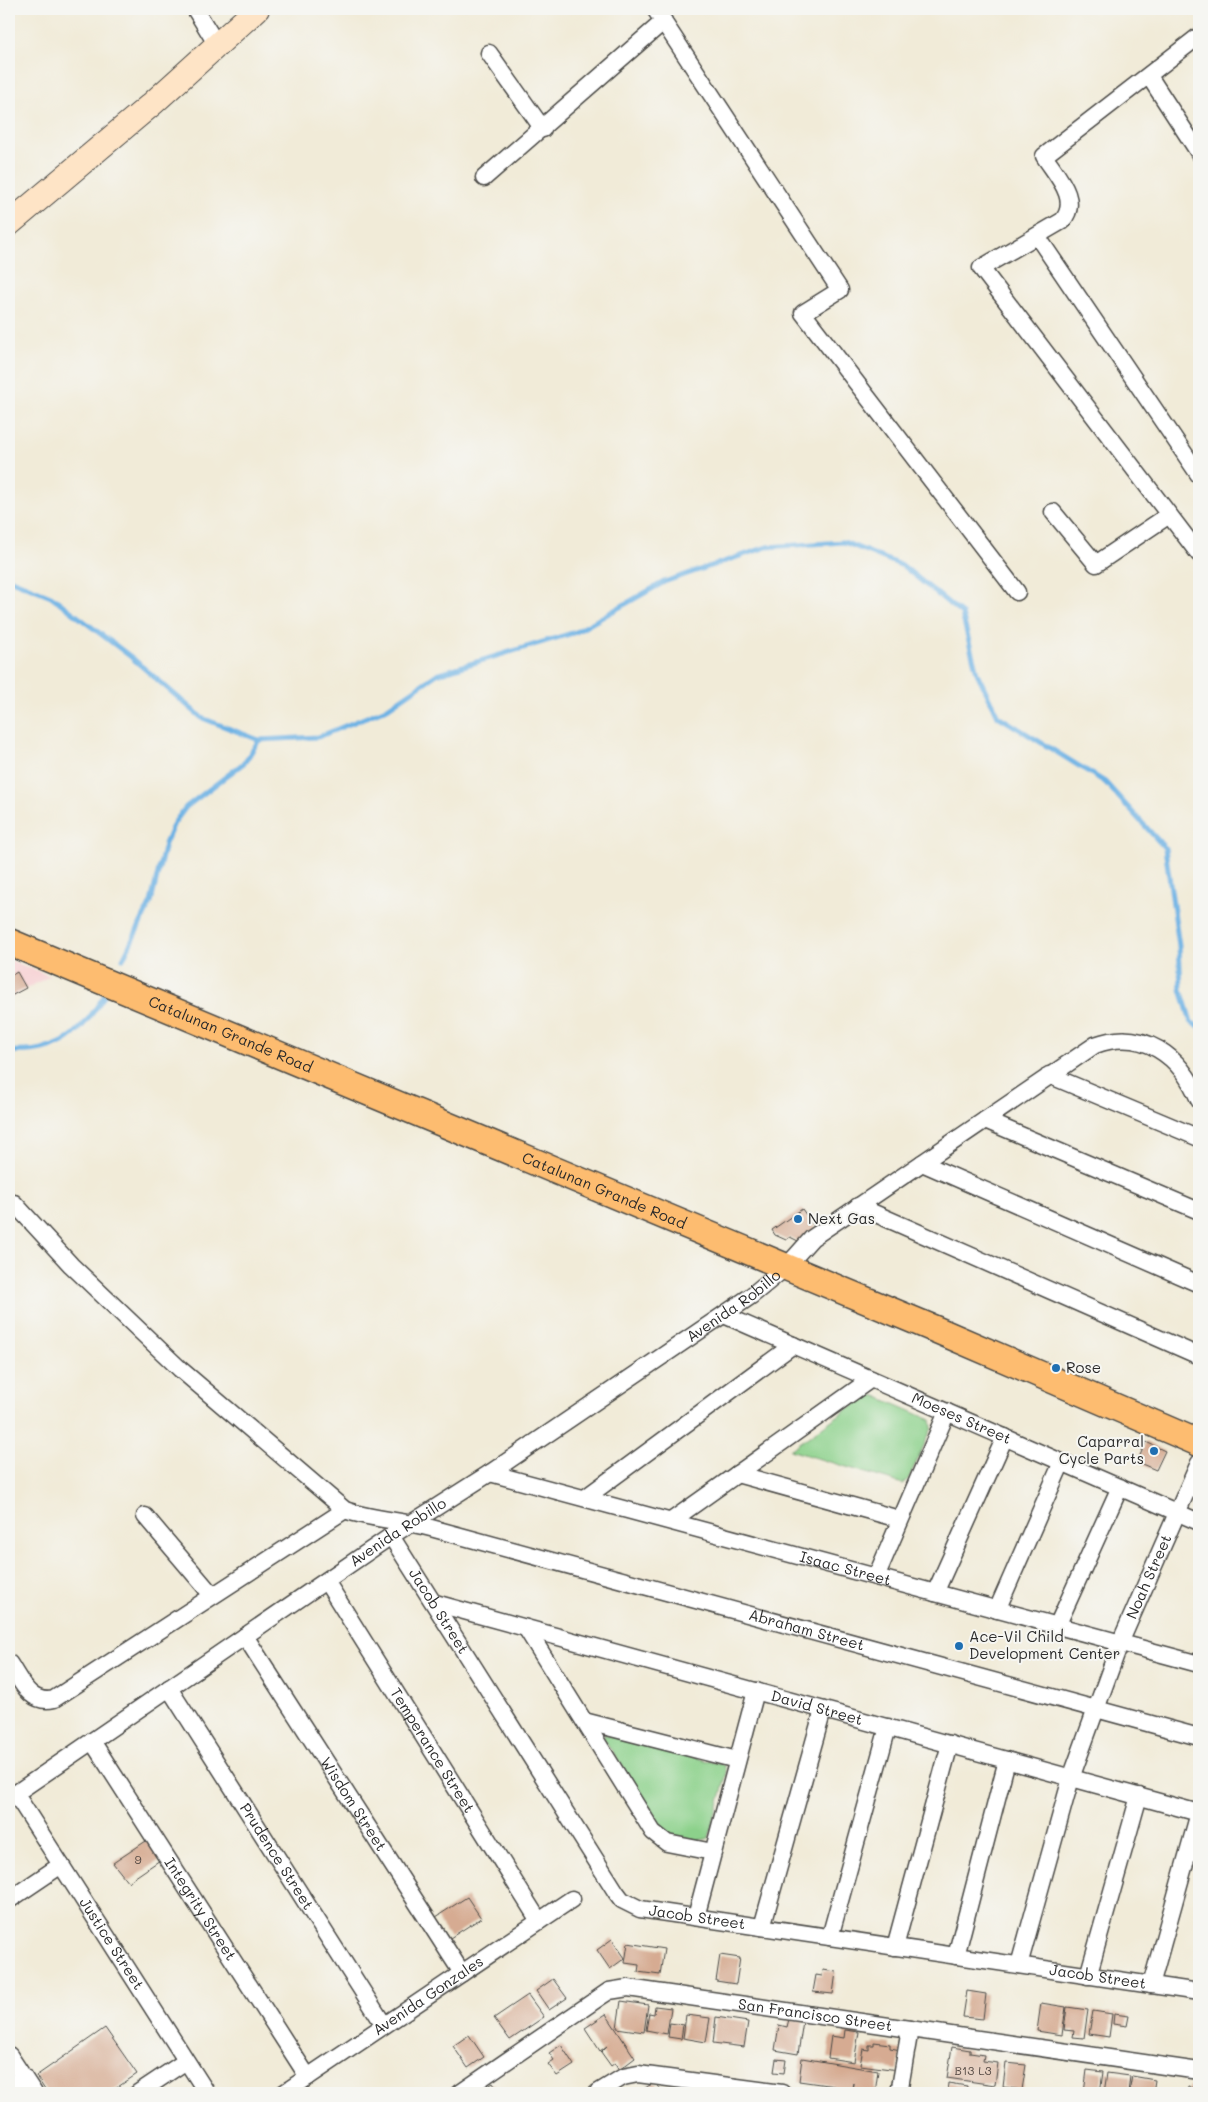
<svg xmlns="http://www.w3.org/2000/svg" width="1208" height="2102" viewBox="0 0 1208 2102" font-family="Mali,sans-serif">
	<rect width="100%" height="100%" fill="#f6f6f2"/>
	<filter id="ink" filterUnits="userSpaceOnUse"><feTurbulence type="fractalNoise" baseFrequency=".02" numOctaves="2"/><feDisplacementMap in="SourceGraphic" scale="10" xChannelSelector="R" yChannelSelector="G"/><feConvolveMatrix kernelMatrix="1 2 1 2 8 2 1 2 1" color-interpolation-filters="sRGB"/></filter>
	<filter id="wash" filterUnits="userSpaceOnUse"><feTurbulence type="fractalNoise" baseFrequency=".0096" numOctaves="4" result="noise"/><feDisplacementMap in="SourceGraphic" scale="20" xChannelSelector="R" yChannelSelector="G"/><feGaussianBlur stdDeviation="1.12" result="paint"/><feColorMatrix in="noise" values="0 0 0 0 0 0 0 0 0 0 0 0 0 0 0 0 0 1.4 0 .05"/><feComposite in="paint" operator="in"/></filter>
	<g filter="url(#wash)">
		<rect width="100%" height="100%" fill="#f1ebd8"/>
		<polygon fill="#f7cfd2" points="9,960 50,976 9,998"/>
		<g fill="#8cd18b" stroke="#5c7e5b">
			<polygon points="867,1395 876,1396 931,1420 932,1428 908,1480 903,1484 790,1450"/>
			<path d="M604,1734L724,1765L727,1773L709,1838C698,1843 675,1837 665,1831L604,1739Z"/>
		</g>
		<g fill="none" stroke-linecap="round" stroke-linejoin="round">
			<g stroke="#6eb2e4" stroke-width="5">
				<polyline points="9,579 51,596 131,657 202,718 259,740 318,737 386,709 437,674 576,632 664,582 767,547 844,542 903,566 962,614 977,673 998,716 1105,782 1165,848 1179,946 1181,989 1191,1022 1199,1027"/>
				<polyline points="123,959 151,902 165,844 174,823 186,807 245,762 259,740"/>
				<path d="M9,1051C63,1054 79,1035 106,993"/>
			</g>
		</g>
		<g id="blocks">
			<g fill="#d6ab92">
				<polygon points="17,972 26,988 9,997 9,977"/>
				<polygon points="802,1209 816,1229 798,1241 790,1237 786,1240 775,1235 772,1230"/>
				<polygon points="1146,1442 1165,1451 1156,1470 1137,1462"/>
				<polygon points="149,1839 163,1858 128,1882 113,1863"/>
				<polygon points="467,1897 481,1918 450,1938 436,1917"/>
				<polygon points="612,1939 625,1958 610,1969 597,1950"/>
				<polygon points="628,1943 664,1949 660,1975 638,1972 639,1965 625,1963"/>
				<polygon points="720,1955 740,1958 736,1984 716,1981"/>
				<polygon points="823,1970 836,1972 833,1994 813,1992 816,1975 822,1976"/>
				<polygon points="553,1979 567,1998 549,2010 536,1991"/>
				<polygon points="967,1991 986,1994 983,2019 963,2017"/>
				<polygon points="528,1995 544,2017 510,2040 494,2018"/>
				<polygon points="621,2001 648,2005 644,2032 617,2028"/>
				<polygon points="1041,2003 1066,2007 1062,2035 1037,2031"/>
				<polygon points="655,2006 671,2008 667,2034 646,2030 649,2013 654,2014"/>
				<polygon points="1067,2007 1088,2010 1084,2038 1073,2037 1074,2031 1064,2030"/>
				<polygon points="1093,2011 1112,2014 1109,2037 1089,2034"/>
				<polygon points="606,2014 635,2058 619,2070 615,2063 611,2066 601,2052 607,2046 600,2051 585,2028"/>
				<polygon points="1114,2014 1129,2016 1127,2026 1113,2024"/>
				<polygon points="686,2015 710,2018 706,2042 683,2038"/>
				<polygon points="716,2017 748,2022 744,2047 713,2043"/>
				<polygon points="789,2019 803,2021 798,2054 775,2050 779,2025 787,2027"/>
				<polygon points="670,2023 683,2025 681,2039 668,2037"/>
				<polygon points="105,2028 137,2074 109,2093 47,2093 36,2076"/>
				<polygon points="845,2030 859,2032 854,2062 828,2058 831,2036 844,2038"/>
				<polygon points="469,2035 484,2057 468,2068 453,2046"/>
				<polygon points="874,2042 890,2044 890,2048 901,2050 898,2070 860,2065 863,2049 869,2050 869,2045 874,2045"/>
				<polygon points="561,2045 574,2065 557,2076 548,2064 554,2060 549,2053"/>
				<polygon points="952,2047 970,2050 970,2053 984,2055 983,2061 998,2063 995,2085 947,2078"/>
				<polygon points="802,2058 878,2071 875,2093 852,2092 853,2083 851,2092 834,2090 834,2086 799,2081"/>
				<polygon points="776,2059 786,2060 784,2073 774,2072"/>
				<polygon points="1006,2063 1026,2065 1022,2090 1003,2087"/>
				<polygon points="1087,2070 1103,2072 1100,2093 1084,2093"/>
				<polygon points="1107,2073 1130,2076 1128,2093 1104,2093"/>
				<polygon points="1132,2076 1155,2080 1153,2093 1129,2093"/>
				<polygon points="655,2082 663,2093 637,2093"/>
				<polygon points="493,2083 497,2089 492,2093 482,2093 481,2091"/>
				<polygon points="948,2083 967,2086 966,2093 947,2093"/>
				<polygon points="1188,2087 1199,2089 1199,2093 1187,2093"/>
				<polygon points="1000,2089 1020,2092 1020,2093 999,2093"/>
			</g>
		</g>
	</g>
	<g filter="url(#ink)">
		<use href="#blocks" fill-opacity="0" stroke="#494845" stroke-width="1"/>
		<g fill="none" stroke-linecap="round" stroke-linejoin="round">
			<g stroke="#494845" stroke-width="19">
				<g id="street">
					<polyline points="195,9 217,45"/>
					<polyline points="655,9 840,290 803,313 1017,592"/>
					<path d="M1199,36L1044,156C1056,175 1081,200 1062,221L981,268L1199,554"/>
					<polyline points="489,53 543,129"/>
					<polyline points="1149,76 1199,153"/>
					<polyline points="484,178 664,21"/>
					<polyline points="1037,236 1199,475"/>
					<polyline points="1053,512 1096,564 1169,515"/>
					<polyline points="1049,1075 1199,1138"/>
					<polyline points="985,1120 1199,1211"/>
					<polyline points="922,1163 1199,1284"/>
					<path id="s1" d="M14,1203L71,1265L180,1369L345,1510C373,1520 402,1520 431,1528L1199,1737"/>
					<polyline points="858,1206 1199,1356"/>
					<path id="s2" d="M724,1315L1199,1522"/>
					<path id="s3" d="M490,1473L1199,1664"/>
					<polyline points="737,1474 899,1519"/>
					<polyline points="585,1498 793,1345"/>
					<polyline points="145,1516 212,1595"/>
					<polyline points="671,1521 871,1379"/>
					<path id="s4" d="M391,1536L616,1892L622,1900L640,1909L1199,1992"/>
					<polyline points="876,1577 947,1412"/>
					<path id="s5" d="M326,1581L539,1921"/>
					<polyline points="935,1593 1005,1437"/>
					<path id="s6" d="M435,1603L1199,1813"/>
					<polyline points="997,1610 1062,1462"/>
					<polyline points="1057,1626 1120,1487"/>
					<polyline points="526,1628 653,1832 667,1843 713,1852"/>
					<path id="s7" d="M245,1636L462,1973"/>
					<path d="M9,1663C21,1681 30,1705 54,1699L345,1510"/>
					<path id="s8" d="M169,1688L384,2025"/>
					<polyline points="584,1721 737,1760"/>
					<path id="s9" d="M92,1741L308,2077"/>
					<path id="s10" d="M15,1793L207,2093"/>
					<path id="s11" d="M9,1798L391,1536L490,1473L751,1296L786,1267L812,1238L1095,1045C1143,1027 1181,1056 1199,1100"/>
					<polyline points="9,1900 61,1865"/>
					<polyline points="696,1917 756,1691"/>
					<polyline points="762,1927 823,1710"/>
					<polyline points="830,1937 888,1727"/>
					<polyline points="895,1947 950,1744"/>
					<polyline points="956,1956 1007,1760"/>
					<path id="s12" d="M1019,1965L1071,1778L1120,1643L1199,1463"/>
					<polyline points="1088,1976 1139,1796"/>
					<polyline points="1151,1985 1199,1813"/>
					<polyline points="9,2055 34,2093"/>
					<polyline points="9,2087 23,2077"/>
					<polyline points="138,2093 186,2061"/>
					<path id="s13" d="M284,2093L572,1899"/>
					<path id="s14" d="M460,2093L600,1997L609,1991L628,1988L1199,2071"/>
					<polyline points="597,2093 623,2077 638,2074 782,2093"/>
					<polyline points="899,2093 910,2029"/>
				</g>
			</g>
			<g stroke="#494845" stroke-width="26">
				<polyline id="secondary" points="9,224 153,103 257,9"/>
			</g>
			<g stroke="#494845" stroke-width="29">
				<g id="primary">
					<path id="s15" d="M9,942L937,1330L1199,1443"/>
				</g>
			</g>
			<use href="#street" stroke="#fff" stroke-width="16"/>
			<use href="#secondary" stroke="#fee4c6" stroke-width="24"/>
			<use href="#primary" stroke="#fdbc70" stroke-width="26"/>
		</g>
	</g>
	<g fill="#1f6fb2" stroke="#f6f6f2" stroke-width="2">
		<circle cx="798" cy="1219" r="5"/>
		<circle cx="1056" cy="1368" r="5"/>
		<circle cx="1154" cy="1451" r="5"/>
		<circle cx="959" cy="1646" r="5"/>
	</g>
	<g text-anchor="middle" stroke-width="4" stroke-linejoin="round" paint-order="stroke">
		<g font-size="12" fill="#564b45">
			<text x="138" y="1864">9</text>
			<text x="973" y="2075">B13 L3</text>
		</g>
		<g font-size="15" fill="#2b2b2b" stroke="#f6f6f2">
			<text dy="5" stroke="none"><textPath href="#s15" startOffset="240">Catalunan Grande Road</textPath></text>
			<text dy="5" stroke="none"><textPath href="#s15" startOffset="645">Catalunan Grande Road</textPath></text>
			<text dy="5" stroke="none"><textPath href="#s11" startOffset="876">Avenida Robillo</textPath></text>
			<text dy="5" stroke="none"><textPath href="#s2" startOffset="259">Moeses Street</textPath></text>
			<text dy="5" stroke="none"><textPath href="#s11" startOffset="471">Avenida Robillo</textPath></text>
			<text dy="5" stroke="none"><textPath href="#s3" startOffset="368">Isaac Street</textPath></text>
			<text dy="5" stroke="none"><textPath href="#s12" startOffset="410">Noah Street</textPath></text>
			<text dy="5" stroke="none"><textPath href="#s4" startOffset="89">Jacob Street</textPath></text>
			<text dy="5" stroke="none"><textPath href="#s1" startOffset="929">Abraham Street</textPath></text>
			<text dy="5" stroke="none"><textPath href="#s6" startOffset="396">David Street</textPath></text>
			<text dy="5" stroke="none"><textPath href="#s5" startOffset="200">Temperance Street</textPath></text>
			<text dy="5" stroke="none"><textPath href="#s7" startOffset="200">Wisdom Street</textPath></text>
			<text dy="5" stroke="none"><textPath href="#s8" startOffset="200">Prudence Street</textPath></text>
			<text dy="5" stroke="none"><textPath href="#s9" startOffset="200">Integrity Street</textPath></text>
			<text dy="5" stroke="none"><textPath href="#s4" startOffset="509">Jacob Street</textPath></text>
			<text dy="5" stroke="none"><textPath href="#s10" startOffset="179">Justice Street</textPath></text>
			<text dy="5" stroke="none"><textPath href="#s4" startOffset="914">Jacob Street</textPath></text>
			<text dy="5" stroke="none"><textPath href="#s13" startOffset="174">Avenida Gonzales</textPath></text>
			<text dy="5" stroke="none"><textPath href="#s14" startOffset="389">San Francisco Street</textPath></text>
		</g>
		<g font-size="15" fill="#2b2b2b" stroke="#f6f6f2" text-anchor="start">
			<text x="808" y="1224">Next Gas</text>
			<text x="1066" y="1373">Rose</text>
			<text x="1144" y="1447" text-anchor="end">Caparral<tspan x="1144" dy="17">Cycle Parts</tspan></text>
			<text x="969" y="1642">Ace-Vil Child<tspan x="969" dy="17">Development Center</tspan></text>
		</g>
	</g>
	<rect width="1208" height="2102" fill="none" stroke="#f6f6f2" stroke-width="30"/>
</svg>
